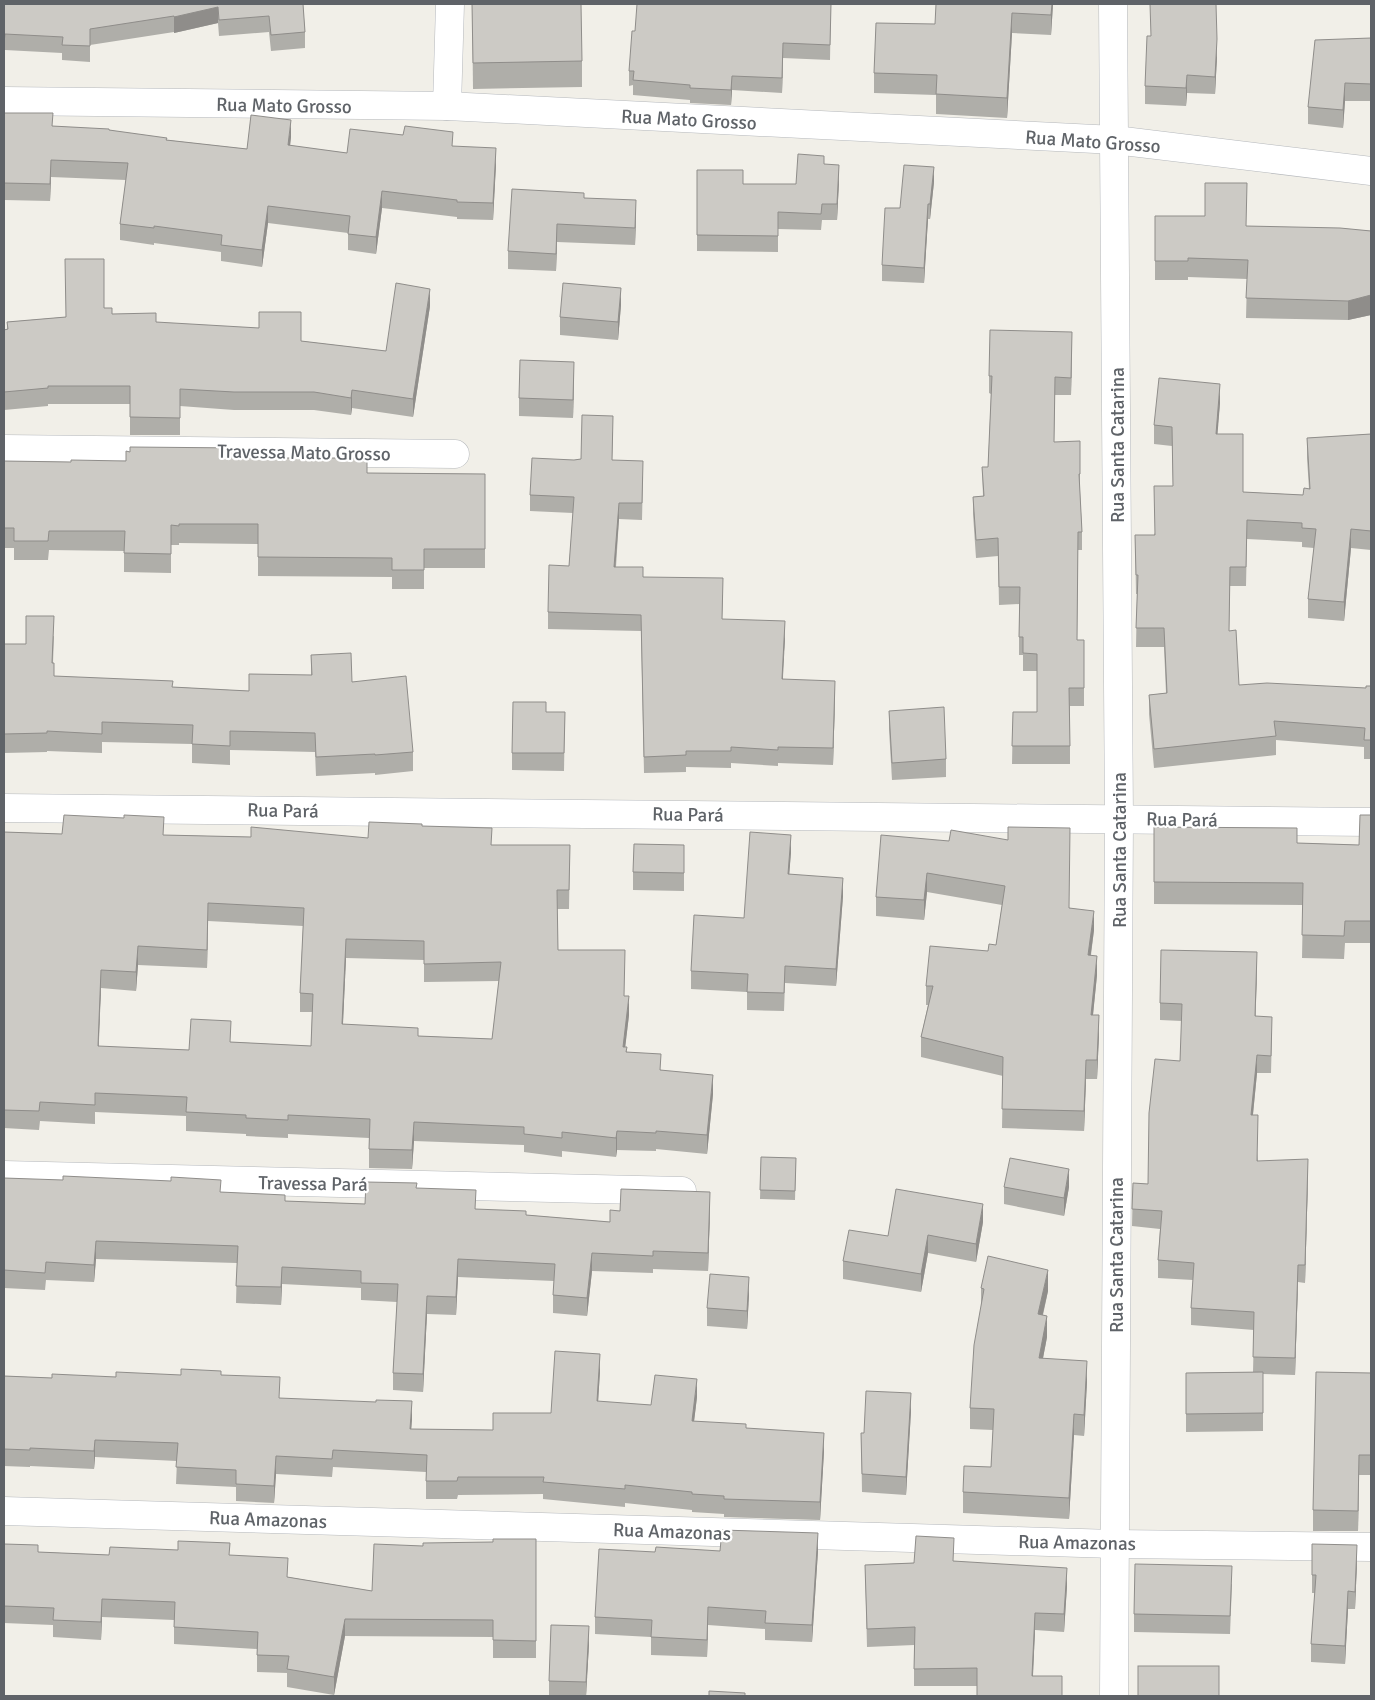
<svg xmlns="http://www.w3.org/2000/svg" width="1375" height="1700" viewBox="0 0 1375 1700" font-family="Signika,sans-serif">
	<rect width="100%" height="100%" fill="#f1efe8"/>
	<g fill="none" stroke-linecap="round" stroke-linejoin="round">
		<g stroke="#b5b8bc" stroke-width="29">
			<g id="minor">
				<polyline points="1113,4 1119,819 1114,1696"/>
				<polyline points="4,101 447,106 1115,140 1371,171"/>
				<polyline points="447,106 450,4"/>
				<polyline points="4,449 455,454"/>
				<polyline points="4,808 1371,822"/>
				<polyline points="4,1175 682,1191"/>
				<polyline points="4,1511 1114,1544 1371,1547"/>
			</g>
		</g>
		<use href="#minor" stroke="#fff" stroke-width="28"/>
	</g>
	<g fill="#afaea9" fill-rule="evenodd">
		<polygon points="4,4 303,4 305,32 305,48 271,51 269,32 219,36 218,23 174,33 174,32 90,45 90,62 62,60 62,53 5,50"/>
		<polygon points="472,4 582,61 582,87 473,89"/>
		<polygon points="831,4 830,60 783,58 782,93 732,90 731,105 690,103 690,100 633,95 633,85 629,86 629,71 635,31"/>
		<polygon points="1053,4 1051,35 1012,33 1007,118 936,114 936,95 874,93 874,73 935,24"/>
		<polygon points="1150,36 1217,57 1215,94 1187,93 1186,106 1145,104 1145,86"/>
		<polygon points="1371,38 1371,101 1345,101 1343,128 1308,124 1308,107"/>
		<polygon points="4,113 53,126 109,130 167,140 247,149 291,137 290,146 347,153 453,146 496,164 493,220 457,219 457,217 382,208 376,254 348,250 348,233 268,223 262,267 221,261 221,252 154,243 154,245 120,240 120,224 126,180 51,177 50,201 4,200"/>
		<polygon points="824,164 839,181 837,220 822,220 821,230 778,229 778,252 697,251 697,170 743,184 796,184"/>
		<polygon points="934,182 930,219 928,219 924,283 882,281 882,265 900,208"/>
		<polygon points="584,198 636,217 635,245 557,242 556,271 508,269 508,251"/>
		<polygon points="1155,216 1246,226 1371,231 1371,315 1348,320 1246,318 1247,279 1188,277 1188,280 1155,280"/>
		<polygon points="621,305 618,340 560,335 560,317"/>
		<polygon points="430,306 413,417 352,408 351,415 314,410 234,410 180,406 180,435 130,435 130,404 48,404 48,406 4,410 4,330 7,329 7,322 65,317 104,308 112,314 156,322 301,341 386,351"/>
		<polygon points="1072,350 1071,395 1055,395 1054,442 1080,474 1080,491 1082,532 1082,550 1078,550 1077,640 1084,640 1084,706 1070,706 1070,764 1012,764 1013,712 1037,712 1037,671 1023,671 1023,655 1019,655 1019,604 999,605 998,556 976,558 973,514 973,497 983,496 982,467 988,467 991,394 989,393 989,376"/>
		<polygon points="574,380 573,418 519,416 519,398"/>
		<polygon points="1220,403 1217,434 1243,492 1303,495 1309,489 1307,458 1307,438 1371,434 1371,550 1351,548 1344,621 1308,618 1308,599 1314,548 1302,547 1302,542 1247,539 1246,586 1230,586 1229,631 1239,685 1366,688 1371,686 1371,759 1364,759 1364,747 1276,740 1276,755 1154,768 1149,714 1149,695 1166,693 1164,647 1136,647 1137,594 1136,594 1135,535 1154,535 1173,486 1172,446 1154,444 1154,425"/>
		<polygon points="613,432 612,460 643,477 642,520 619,519 616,567 643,577 723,595 722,619 785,638 782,679 835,698 833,765 778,763 778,766 731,763 731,768 686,767 686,772 644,773 641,631 548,629 548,612 569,566 573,513 530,511 530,495 574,460 581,459"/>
		<polygon points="242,458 367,473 485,474 485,568 424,568 424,589 392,589 392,577 258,576 258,544 179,543 179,545 171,545 171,573 124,572 124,551 49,550 48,560 14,560 14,548 4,548 4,461 71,462"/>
		<polygon points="54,636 53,663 54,676 173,687 249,691 311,675 311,655 352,682 413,752 413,771 375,775 375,773 316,776 315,752 230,750 230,765 192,763 192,744 102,742 102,753 47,751 47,752 4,753 4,644 26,644"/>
		<polygon points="889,711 946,759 946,777 892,780 889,729"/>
		<polygon points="546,712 565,712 564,771 512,770 512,753"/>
		<polygon points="1371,815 1371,943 1345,943 1344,959 1302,958 1303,905 1154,904 1154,827 1297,843 1359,845"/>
		<path d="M422,826L492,845H570L569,909H557L558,950L624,996L629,1015L625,1047L627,1052L661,1070L713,1094L707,1154L656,1149V1151L617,1150L616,1157L562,1151V1157L524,1152V1145L414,1141L412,1169L369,1168V1138L288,1134V1138L246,1136V1134L186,1131V1116L95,1112V1124L40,1121L39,1130L4,1128V832L62,834L164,835L251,837L368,838ZM208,921L303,926L300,993V1012H312L311,1046L231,1042L189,1050L98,1047L101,988L136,991L138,965L207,968ZM346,958L424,960V982L499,981L492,1039L418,1036L343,1024Z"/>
		<polygon points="949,841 1070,908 1094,930 1091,955 1097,975 1093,1015 1099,1034 1097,1079 1086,1079 1084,1131 1002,1128 1003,1076 921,1057 921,1037 928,1005 926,1005 926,986 988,951 996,945 1002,905 927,892 924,920 876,916 876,897"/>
		<polygon points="791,852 789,874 843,896 836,986 785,983 784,1011 747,1010 747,992 691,989 691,971 744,918"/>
		<polygon points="684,863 684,891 633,890 633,872"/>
		<polygon points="1257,970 1255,1016 1272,1034 1271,1073 1257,1073 1253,1115 1258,1161 1308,1177 1305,1283 1298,1282 1295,1375 1263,1374 1263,1431 1186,1432 1186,1373 1253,1372 1254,1330 1191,1325 1191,1308 1193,1280 1158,1278 1158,1260 1160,1229 1132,1226 1133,1183 1148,1184 1180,1061 1182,1021 1160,1020 1160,1003"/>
		<polygon points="761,1157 796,1158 795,1200 760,1199"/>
		<polygon points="4,1178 221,1192 285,1201 365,1204 417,1188 476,1209 526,1215 610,1222 710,1210 708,1271 653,1269 653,1273 592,1271 587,1316 553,1313 553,1295 554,1281 458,1277 456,1315 427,1314 423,1392 393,1390 393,1373 397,1302 361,1300 361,1288 282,1284 281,1305 236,1303 237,1263 96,1259 94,1282 46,1280 45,1290 4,1288"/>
		<polygon points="1004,1187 1069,1187 1064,1216 1004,1204"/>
		<polygon points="983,1222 976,1262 928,1253 921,1292 843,1279 843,1261 888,1236"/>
		<polygon points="981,1288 1048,1291 1043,1315 1047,1337 1043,1358 1087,1382 1084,1436 1074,1435 1069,1519 963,1513 963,1492 991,1467 993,1430 970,1429 970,1408 981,1309"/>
		<polygon points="749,1295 747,1329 707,1326 707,1308"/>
		<polygon points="600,1371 598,1402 651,1405 697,1397 694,1421 746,1428 824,1451 820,1520 724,1517 724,1514 692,1512 692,1510 625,1503 625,1507 543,1499 543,1494 458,1495 457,1499 426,1499 426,1472 333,1467 332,1477 276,1474 274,1503 236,1501 236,1487 176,1484 177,1461 95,1457 94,1469 30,1466 30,1467 4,1466 4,1376 52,1378 221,1375 279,1398 412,1419 411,1429 493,1430 551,1413"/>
		<polygon points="1371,1373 1371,1475 1359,1475 1358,1531 1313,1531 1313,1510"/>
		<polygon points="911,1411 906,1495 862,1492 861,1433 864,1433"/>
		<polygon points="536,1539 536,1658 493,1658 493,1637 345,1636 334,1695 287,1687 287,1673 257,1672 257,1649 174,1644 174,1620 102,1617 101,1640 53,1637 53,1625 4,1623 4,1544 38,1552 109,1555 230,1555 288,1577 372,1591 423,1546 493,1542"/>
		<polygon points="720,1551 818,1551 812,1642 765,1640 765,1629 708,1625 707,1657 651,1655 651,1637 595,1634 595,1617 655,1552"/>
		<polygon points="954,1561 1067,1586 1064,1632 1035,1630 1033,1676 977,1686 914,1686 914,1645 867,1647 865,1565"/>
		<polygon points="1357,1562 1355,1609 1348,1609 1345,1664 1311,1662 1311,1644 1315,1593 1312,1593 1312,1575"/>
		<polygon points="1232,1584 1230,1634 1134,1632 1134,1614"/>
		<polygon points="589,1644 586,1696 549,1696 549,1681"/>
	</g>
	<g fill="#8f8d8a">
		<polygon points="1052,4 1053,4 1051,35 1051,15"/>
		<polygon points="218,7 218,23 174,33 174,17"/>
		<polygon points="1012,13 1012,33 1007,118 1007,98"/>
		<polygon points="5,34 5,50 4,59 4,43"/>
		<polygon points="1217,39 1217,57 1215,94 1215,77"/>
		<polygon points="783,43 783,58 782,93 782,78"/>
		<polygon points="1187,75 1187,93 1186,106 1186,88"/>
		<polygon points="732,76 732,90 731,105 731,90"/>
		<polygon points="1345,83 1345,101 1343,128 1343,110"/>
		<polygon points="291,120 291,137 288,162 288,145"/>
		<polygon points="496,148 496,164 493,220 493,203"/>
		<polygon points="51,160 51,177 50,201 50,184"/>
		<polygon points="839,165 839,181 837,220 837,204"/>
		<polygon points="934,167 934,182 930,219 930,204"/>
		<polygon points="382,191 382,208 376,254 376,237"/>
		<polygon points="636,200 636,217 635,245 635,228"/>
		<polygon points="928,204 928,219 924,283 924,268"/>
		<polygon points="268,206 268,223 262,267 262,250"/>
		<polygon points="557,224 557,242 556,271 556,254"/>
		<polygon points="621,288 621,305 618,340 618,322"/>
		<polygon points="430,289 430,306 413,417 413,399"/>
		<polygon points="1371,295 1371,315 1348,320 1348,301"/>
		<polygon points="1072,332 1072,350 1071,395 1071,378"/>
		<polygon points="574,362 574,380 573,418 573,400"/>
		<polygon points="1220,384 1220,403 1216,453 1216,434"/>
		<polygon points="352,390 352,408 351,415 351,398"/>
		<polygon points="619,503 619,519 614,583 614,567"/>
		<polygon points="1351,529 1351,548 1344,621 1344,602"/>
		<polygon points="785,621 785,638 782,696 782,679"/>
		<polygon points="835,681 835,698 833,765 833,748"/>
		<polygon points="791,835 791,852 788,891 788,874"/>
		<polygon points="927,873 927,892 924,920 924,900"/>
		<polygon points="843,878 843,896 836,986 836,969"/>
		<polygon points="208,903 208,921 207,968 207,950"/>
		<polygon points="1094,911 1094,930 1088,974 1088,955"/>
		<polygon points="346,939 346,958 342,1043 342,1024"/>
		<polygon points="138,946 138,965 136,991 136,972"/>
		<polygon points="1257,952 1257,970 1255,1034 1255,1016"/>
		<polygon points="1097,956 1097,975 1091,1034 1091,1015"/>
		<polygon points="101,970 101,988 98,1065 98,1046"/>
		<polygon points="629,996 629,1015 623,1066 623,1047"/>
		<polygon points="1099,1015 1099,1034 1097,1079 1097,1060"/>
		<polygon points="1257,1055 1257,1073 1251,1133 1251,1115"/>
		<polygon points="1086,1060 1086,1079 1084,1131 1084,1111"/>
		<polygon points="713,1075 713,1094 707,1154 707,1135"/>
		<polygon points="414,1122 414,1141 412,1169 412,1150"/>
		<polygon points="617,1131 617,1150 616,1157 616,1138"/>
		<polygon points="1308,1159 1308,1177 1305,1283 1305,1265"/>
		<polygon points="1069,1169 1069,1187 1064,1216 1064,1198"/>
		<polygon points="710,1192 710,1210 708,1271 708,1253"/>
		<polygon points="983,1204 983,1222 976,1262 976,1244"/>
		<polygon points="928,1235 928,1253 921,1292 921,1274"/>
		<polygon points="96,1241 96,1259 94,1282 94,1265"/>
		<polygon points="592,1253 592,1271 587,1316 587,1298"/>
		<polygon points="458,1259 458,1277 456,1315 456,1297"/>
		<polygon points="1298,1265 1298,1282 1295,1375 1295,1358"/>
		<polygon points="282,1267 282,1284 281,1305 281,1287"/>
		<polygon points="1048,1270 1048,1291 1038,1335 1038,1314"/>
		<polygon points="749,1277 749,1295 747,1329 747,1311"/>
		<polygon points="427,1296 427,1314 423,1392 423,1374"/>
		<polygon points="1047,1316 1047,1337 1039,1379 1039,1358"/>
		<polygon points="600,1354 600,1371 597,1419 597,1401"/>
		<polygon points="1087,1361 1087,1382 1084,1436 1084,1415"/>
		<polygon points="697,1379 697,1397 692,1438 692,1421"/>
		<polygon points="911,1393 911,1411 906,1495 906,1477"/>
		<polygon points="412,1401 412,1419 410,1446 410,1429"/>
		<polygon points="1074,1414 1074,1435 1069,1519 1069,1498"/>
		<polygon points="824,1433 824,1451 820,1520 820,1502"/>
		<polygon points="95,1440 95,1457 94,1469 94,1451"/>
		<polygon points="1359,1455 1359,1475 1358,1531 1358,1511"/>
		<polygon points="276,1456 276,1474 274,1503 274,1486"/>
		<polygon points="818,1533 818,1551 812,1642 812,1625"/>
		<polygon points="1357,1545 1357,1562 1355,1609 1355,1592"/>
		<polygon points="1067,1568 1067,1586 1064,1632 1064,1614"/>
		<polygon points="1348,1591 1348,1609 1345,1664 1345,1646"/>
		<polygon points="102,1599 102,1617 101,1640 101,1622"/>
		<polygon points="708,1607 708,1625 707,1657 707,1640"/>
		<polygon points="1035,1613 1035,1630 1032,1694 1032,1676"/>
		<polygon points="345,1619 345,1636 334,1695 334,1677"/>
		<polygon points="589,1626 589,1644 586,1696 586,1682"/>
	</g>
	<g fill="#cccac5" stroke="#8f8d8a" fill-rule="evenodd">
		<polygon points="4,4 303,4 305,32 271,35 269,16 219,20 218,7 174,17 174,16 90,29 90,46 62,45 63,37 5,34 4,43"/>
		<polygon points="472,4 581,4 582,61 473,63"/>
		<polygon points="637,4 831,4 830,45 783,43 782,78 732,76 731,90 690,88 690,85 633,80 634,71 629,71 632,31 635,31"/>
		<polygon points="936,4 1052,4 1051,15 1012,13 1007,98 936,94 937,75 874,73 876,23 935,24"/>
		<polygon points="1150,4 1216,4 1217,39 1215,77 1187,75 1186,88 1145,86 1147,36 1151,36"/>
		<polygon points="1371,38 1371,84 1345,83 1343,110 1308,107 1315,40"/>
		<polygon points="4,113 53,113 52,126 109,129 109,130 167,138 166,140 247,149 251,115 291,120 288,145 347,153 350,129 403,135 405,126 453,132 452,146 496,148 493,203 457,202 457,200 382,191 376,237 348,234 350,216 268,206 262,250 221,245 222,235 154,226 154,228 120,224 128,163 51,160 50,184 4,183"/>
		<polygon points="798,154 824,156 824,164 839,165 837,204 822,204 821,214 778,212 778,236 697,235 697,170 743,170 743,184 796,184"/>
		<polygon points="904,165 934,167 930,204 928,204 924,268 882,265 885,208 900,208"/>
		<polygon points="1205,183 1247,183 1246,226 1340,228 1371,231 1371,295 1348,301 1246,298 1248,260 1188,258 1188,261 1155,261 1155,216 1205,216"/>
		<polygon points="512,189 584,193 584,198 636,200 635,228 557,224 556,254 508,251"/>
		<polygon points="65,259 104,259 104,308 112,308 112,314 156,313 156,322 259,328 259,312 301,312 301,341 386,351 396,283 430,289 413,399 352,390 351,398 314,392 234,392 180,389 180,418 130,417 130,386 48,386 48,388 4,392 4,330 8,329 7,322 66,317"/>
		<polygon points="563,283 621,288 618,322 560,317"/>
		<polygon points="990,330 1072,332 1071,378 1055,377 1054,442 1080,441 1080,474 1079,474 1082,532 1078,532 1077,640 1084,640 1084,688 1069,688 1070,746 1012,746 1013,712 1037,712 1037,654 1023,653 1023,637 1019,637 1020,587 999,587 998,538 976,540 973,497 984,496 982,467 988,467 992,376 989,376"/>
		<polygon points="520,360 574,362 573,400 519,398"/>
		<polygon points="1159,378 1220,384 1216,434 1243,434 1243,492 1303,495 1304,488 1310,489 1307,438 1371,434 1371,531 1351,529 1344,602 1308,599 1316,529 1302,528 1302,523 1247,520 1246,567 1230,567 1229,631 1236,630 1239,685 1267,683 1366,688 1366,686 1371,686 1371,740 1364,740 1365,728 1274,721 1276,736 1154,749 1149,695 1167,693 1164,628 1136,628 1138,575 1136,575 1135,535 1155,535 1154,486 1173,486 1172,427 1154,425"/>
		<polygon points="582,415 613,416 612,460 643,461 642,503 619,503 614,567 643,567 643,577 723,578 722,619 785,621 782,679 835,681 833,748 778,747 778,750 731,747 731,751 686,751 686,755 644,757 641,615 548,612 549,565 569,566 574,497 530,495 532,458 574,460 581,459"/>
		<polygon points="130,447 242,448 242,458 367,458 367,473 485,474 485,549 424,549 424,570 392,570 392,558 258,557 258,524 179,524 179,526 171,525 171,554 124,553 125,531 49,531 48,541 14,541 14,528 4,528 4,461 71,462 71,460 126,461 126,451 130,452"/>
		<polygon points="26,616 54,616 52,663 54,663 54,676 173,681 172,687 249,691 249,674 312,675 311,655 351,653 352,682 406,676 413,752 375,755 375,754 316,757 315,733 230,731 230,746 192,744 193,725 102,722 102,734 47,731 47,733 4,734 4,644 26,644"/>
		<polygon points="513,702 546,702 546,712 565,712 564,753 512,753"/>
		<polygon points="944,707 946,759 892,763 889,711"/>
		<path d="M64,815L124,818V815L164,817L163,835L251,837V827L368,838L369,822L422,824V826L492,828L491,845H570L569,890H557L558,950H625L624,996H629L623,1047H627L626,1052L661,1054L660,1070L713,1075L707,1135L656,1131V1133L617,1131L616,1138L562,1132V1138L524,1134V1127L414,1122L412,1150L369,1149L370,1119L288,1115V1120L246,1118V1115L186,1112L187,1097L95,1093V1105L40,1102L39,1111L4,1110V832L62,834ZM208,903L304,908L300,993L313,994L311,1046L230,1042L231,1021L191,1019L189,1050L98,1046L101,970L136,972L138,946L207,950ZM346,939L424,941V964L501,962L492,1039L418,1036V1028L342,1024Z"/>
		<polygon points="1360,815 1371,815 1371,921 1345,921 1344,936 1302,935 1303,883 1154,882 1154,827 1297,828 1297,843 1359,845"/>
		<polygon points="1008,827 1070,828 1069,908 1094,911 1088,955 1097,956 1091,1015 1099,1015 1097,1060 1086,1060 1084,1111 1002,1109 1003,1057 921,1037 933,986 926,986 930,946 988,951 989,944 996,945 1005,886 927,873 924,900 876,897 881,835 949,841 951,830 1008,840"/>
		<polygon points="750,832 791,835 788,874 843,878 836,969 785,966 784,993 747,992 748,974 691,971 694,915 744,918"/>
		<polygon points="634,844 684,845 684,873 633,872"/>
		<polygon points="1161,950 1257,952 1255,1016 1272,1017 1271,1056 1257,1055 1251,1115 1258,1115 1257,1161 1308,1159 1305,1265 1298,1265 1295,1358 1253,1357 1254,1312 1191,1308 1194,1263 1158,1260 1162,1211 1132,1209 1133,1183 1148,1184 1149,1113 1155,1059 1180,1061 1182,1004 1160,1003"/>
		<polygon points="761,1157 796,1158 795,1191 760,1190"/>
		<polygon points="1010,1158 1069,1169 1064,1198 1004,1187"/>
		<polygon points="63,1176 171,1181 171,1177 221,1180 220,1192 285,1195 285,1201 365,1204 366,1182 417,1183 416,1188 476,1190 475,1209 526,1211 526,1215 610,1222 610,1210 620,1211 621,1189 710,1192 708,1253 653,1251 653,1256 592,1253 587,1298 553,1295 555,1264 458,1259 456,1297 427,1296 423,1374 393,1373 398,1284 361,1283 361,1271 282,1267 281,1287 236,1286 238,1246 96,1241 94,1265 46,1262 45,1273 4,1270 4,1178 63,1180"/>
		<polygon points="896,1189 983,1204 976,1244 928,1235 921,1274 843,1261 849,1230 888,1236"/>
		<polygon points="988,1256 1048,1270 1038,1314 1047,1316 1039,1358 1087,1361 1084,1415 1074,1414 1069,1498 963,1492 964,1466 991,1467 994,1409 970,1408 974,1345 984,1289 981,1288"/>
		<polygon points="710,1274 749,1277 747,1311 707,1308"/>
		<polygon points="555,1351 600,1354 597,1401 651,1405 655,1375 697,1379 692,1421 746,1424 746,1428 824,1433 820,1502 724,1499 724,1496 692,1494 692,1492 625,1485 625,1489 543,1482 544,1477 458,1477 457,1481 426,1481 427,1455 333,1450 332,1459 276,1456 274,1486 236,1484 236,1470 176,1467 178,1443 95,1440 94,1451 30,1448 30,1450 4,1449 4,1376 52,1378 52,1374 116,1377 116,1372 181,1375 181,1369 221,1371 221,1375 280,1377 279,1398 376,1402 376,1400 412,1401 410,1429 493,1430 493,1413 551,1413"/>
		<polygon points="1263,1372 1263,1413 1186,1414 1186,1373"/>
		<polygon points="1316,1372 1371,1373 1371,1455 1359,1455 1358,1511 1313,1510"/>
		<polygon points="866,1391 911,1393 906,1477 862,1474 861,1433 864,1433"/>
		<polygon points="722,1530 818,1533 812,1625 765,1623 766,1611 708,1607 707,1640 651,1637 652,1620 595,1617 599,1549 655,1552 656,1547 720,1551"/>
		<polygon points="916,1536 954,1538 953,1561 1067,1568 1064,1614 1035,1613 1032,1676 1062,1676 1062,1696 977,1696 977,1668 914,1669 915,1627 867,1629 865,1565 914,1563"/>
		<polygon points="493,1539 536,1539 536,1641 493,1640 493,1620 345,1619 334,1677 287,1669 289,1656 257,1655 258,1632 174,1627 175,1602 102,1599 101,1622 53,1620 54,1608 4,1606 4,1544 38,1545 38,1552 109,1555 110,1547 178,1550 178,1541 230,1543 229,1555 288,1558 287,1577 372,1591 374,1544 423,1546 423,1543 493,1542"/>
		<polygon points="1312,1544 1357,1545 1355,1592 1348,1591 1345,1646 1311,1644 1316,1575 1312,1575"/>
		<polygon points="1135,1564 1232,1566 1230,1616 1134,1614"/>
		<polygon points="551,1625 589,1626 586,1682 549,1681"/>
		<rect x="1138" y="1666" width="81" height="30"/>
		<polygon points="709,1691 745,1693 745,1696 709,1696"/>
	</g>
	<g text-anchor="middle" stroke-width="4.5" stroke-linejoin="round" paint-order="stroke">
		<g font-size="19" fill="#5f6368" stroke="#fff">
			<text transform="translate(284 105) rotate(1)" y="7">Rua Mato Grosso</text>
			<text transform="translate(689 119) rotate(3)" y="7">Rua Mato Grosso</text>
			<text transform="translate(1093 141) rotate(4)" y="7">Rua Mato Grosso</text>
			<text transform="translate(1117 445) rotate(-90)" y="7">Rua Santa Catarina</text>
			<text transform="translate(304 452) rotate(1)" y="7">Travessa Mato Grosso</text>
			<text transform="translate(283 810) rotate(1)" y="7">Rua Pará</text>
			<text transform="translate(688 814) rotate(1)" y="7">Rua Pará</text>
			<text transform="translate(1182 819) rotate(1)" y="7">Rua Pará</text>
			<text transform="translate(1119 850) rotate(-90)" y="7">Rua Santa Catarina</text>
			<text transform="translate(313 1183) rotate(1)" y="7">Travessa Pará</text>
			<text transform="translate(1116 1255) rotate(-90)" y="7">Rua Santa Catarina</text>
			<text transform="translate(268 1519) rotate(2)" y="7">Rua Amazonas</text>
			<text transform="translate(672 1531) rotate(2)" y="7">Rua Amazonas</text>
			<text transform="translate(1077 1542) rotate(1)" y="7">Rua Amazonas</text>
		</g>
	</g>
	<rect width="1375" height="1700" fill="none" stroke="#5f6368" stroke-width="10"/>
</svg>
